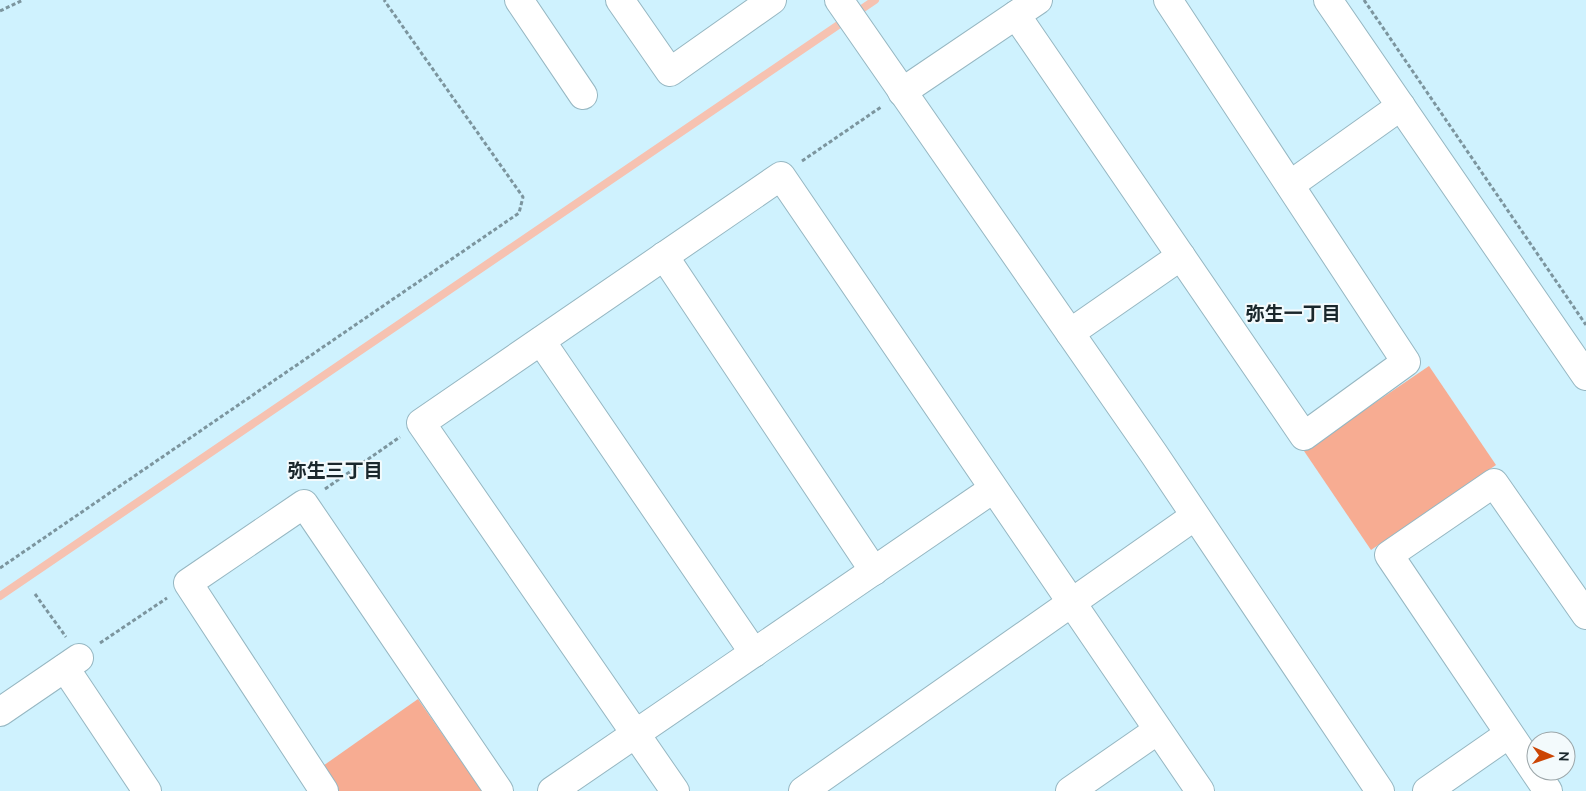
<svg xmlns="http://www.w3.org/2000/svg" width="1586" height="791" viewBox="0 0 1586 791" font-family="Ubuntu,'Noto Sans JP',sans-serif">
	<rect width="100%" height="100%" fill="#cff2fe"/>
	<g fill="#f7ac92">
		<polygon points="1429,366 1496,465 1371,550 1304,451"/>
		<polygon points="418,699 482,791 336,791 320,768"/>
	</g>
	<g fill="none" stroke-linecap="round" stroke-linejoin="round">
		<polyline stroke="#f6c2b1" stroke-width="8" points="0,596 875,0"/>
		<g stroke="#96b7c2" stroke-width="30">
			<g id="minor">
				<polyline points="519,0 583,95"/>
				<polyline points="620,0 670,72 772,0"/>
				<polyline points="839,0 1154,454 1380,791"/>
				<polyline points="1328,0 1586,376"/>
				<polyline points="1016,15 1304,436 1406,362 1168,0"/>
				<polyline points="902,92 1038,0"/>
				<polyline points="1290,185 1401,106"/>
				<polyline points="664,256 874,571"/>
				<polyline points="1070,333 1181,256"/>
				<polyline points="541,341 754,653"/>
				<polyline points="65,668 147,791"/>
				<polyline points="0,712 79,658"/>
				<polyline points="324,791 188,583 304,504 499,791"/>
				<polyline points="552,791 993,489"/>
				<polyline points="675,791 421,423 781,176 1200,791"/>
				<polyline points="803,791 1195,516"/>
				<polyline points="1070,791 1158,730"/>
				<polyline points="1427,791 1509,734"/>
				<polyline points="1548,791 1389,555 1494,483 1586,615"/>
			</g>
		</g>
		<g stroke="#7c959e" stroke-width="3" stroke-dasharray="4 2.5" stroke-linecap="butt">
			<polyline points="1364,0 1586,325"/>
			<polyline points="0,11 23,0"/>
			<polyline points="802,161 881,107"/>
			<polyline points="325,489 400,437"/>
			<polyline points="0,568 519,213 523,197 384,0"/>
			<polyline points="35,594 66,637"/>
			<polyline points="100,643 167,598"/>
		</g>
		<use href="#minor" stroke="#fff" stroke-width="28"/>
	</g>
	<g text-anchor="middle" stroke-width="4" stroke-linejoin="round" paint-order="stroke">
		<g font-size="19" font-weight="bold" fill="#1a272c" stroke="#f3fafc">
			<text x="1293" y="320">弥生一丁目</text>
			<text x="335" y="477">弥生三丁目</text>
		</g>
	</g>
	<g transform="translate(1551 756) rotate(92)"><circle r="24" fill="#f3fafc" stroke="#9ca6a9"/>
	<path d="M0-4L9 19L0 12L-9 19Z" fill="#cb4504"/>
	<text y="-8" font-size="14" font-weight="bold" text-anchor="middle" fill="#1a272c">N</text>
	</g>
</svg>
